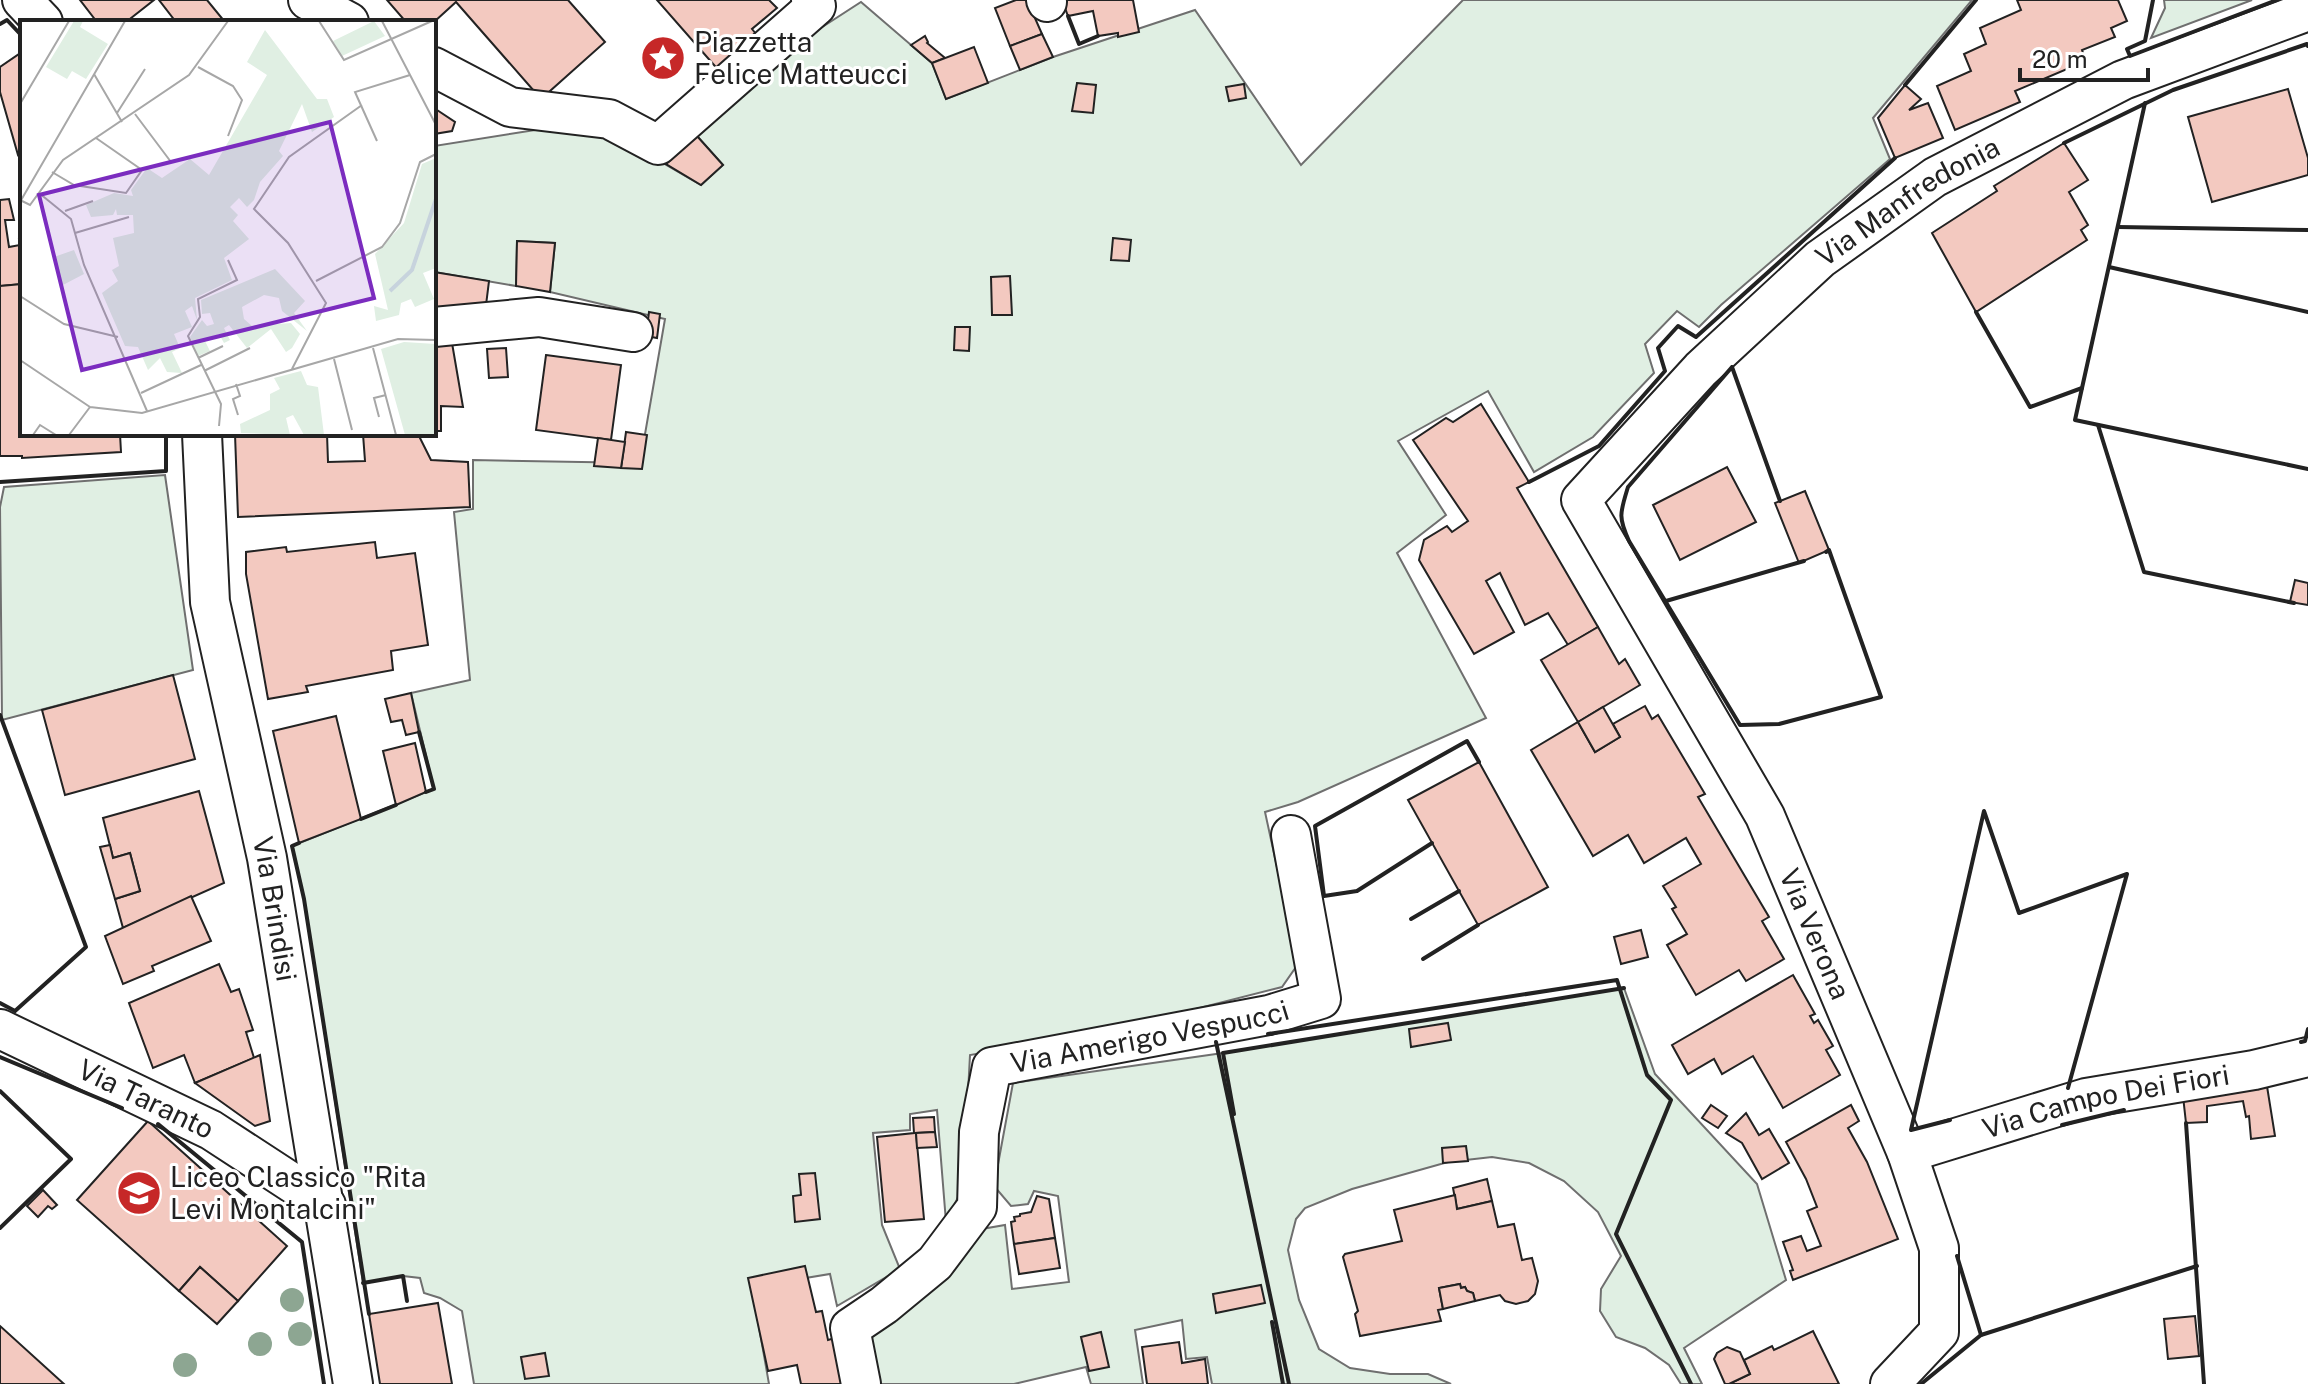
<svg xmlns="http://www.w3.org/2000/svg" width="2308" height="1384" viewBox="0 0 2308 1384" font-family="'Public Sans',sans-serif">
	<rect width="100%" height="100%" fill="#fff"/>
	<g fill="#e0efe3" stroke="#6f6f6f" stroke-width="2">
		<polygon points="1463,0 1972,0 1873,118 1890,159 1721,305 1699,327 1677,311 1645,344 1654,373 1593,437 1534,472 1488,391 1398,441 1446,515 1397,553 1486,718 1298,802 1265,812 1298,964 1282,987 1117,1029 970,1055 963,1187 946,1222 937,1110 910,1114 910,1130 873,1133 882,1225 900,1269 837,1306 830,1274 752,1287 769,1384 474,1384 462,1311 440,1298 424,1293 420,1278 403,1276 363,1283 304,899 292,846 434,789 411,693 470,680 454,512 473,509 473,460 640,463 665,319 550,292 555,243 517,241 516,286 434,272 434,146 567,125 630,144 701,185 723,165 697,136 810,35 861,2 932,63 946,99 1053,57 1195,10 1301,165"/>
		<polygon points="2164,0 2252,0 2151,38 2165,8"/>
		<polygon points="165,475 193,670 2,720 0,507 4,487"/>
		<polygon points="1624,988 1655,1074 1757,1184 1786,1280 1684,1348 1702,1384 1681,1384 1669,1365 1645,1348 1616,1337 1600,1311 1601,1289 1621,1256 1598,1212 1564,1181 1529,1163 1492,1157 1448,1162 1352,1189 1305,1208 1296,1219 1288,1250 1299,1300 1319,1349 1350,1368 1390,1374 1428,1374 1451,1384 1212,1384 1207,1357 1186,1359 1182,1320 1135,1330 1143,1384 1091,1384 1086,1367 1014,1384 873,1384 865,1335 982,1229 1005,1225 1012,1289 1069,1282 1058,1196 1034,1191 1028,1204 1011,1206 994,1186 1013,1083 1223,1053"/>
	</g>
	<g fill="#f3c9c0" stroke="#222" stroke-width="2">
		<polygon points="80,0 154,0 126,22 97,22"/>
		<polygon points="159,0 207,0 225,22 176,22"/>
		<polygon points="387,0 568,0 605,42 541,99 456,2 434,22 406,22"/>
		<polygon points="657,0 769,0 777,8 752,29 760,39 721,73"/>
		<polygon points="1016,0 1027,0 1042,34 1010,46 995,8"/>
		<polygon points="1062,0 1133,0 1139,32 1118,37 1118,33 1098,36 1093,11 1068,16"/>
		<polygon points="2017,0 2118,0 2127,21 2111,28 2115,37 2082,50 2086,61 2015,91 2020,102 1955,130 1937,86 1971,71 1964,54 1986,44 1980,28 2021,10"/>
		<polygon points="1042,34 1053,57 1020,70 1010,46"/>
		<polygon points="925,36 928,42 927,43 945,58 932,63 911,45"/>
		<polygon points="974,47 988,83 946,99 932,63"/>
		<polygon points="22,52 22,152 18,155 0,92 0,67"/>
		<polygon points="1077,83 1096,85 1093,113 1072,111"/>
		<polygon points="1244,84 1246,98 1229,101 1226,87"/>
		<polygon points="1905,85 1921,99 1909,110 1928,103 1943,138 1895,158 1878,118"/>
		<polygon points="2288,89 2308,158 2308,175 2212,202 2188,117"/>
		<polygon points="434,108 455,122 452,131 434,134"/>
		<polygon points="697,136 723,165 701,185 666,164"/>
		<polygon points="2064,143 2088,180 2069,192 2088,225 2081,230 2087,240 1976,312 1932,233 1997,191 1994,186"/>
		<polygon points="9,199 14,220 5,220 9,247 20,245 19,239 22,238 22,284 0,286 0,200"/>
		<polygon points="1113,238 1131,240 1129,261 1111,260"/>
		<polygon points="517,241 555,243 550,292 516,286"/>
		<polygon points="434,272 489,281 486,305 434,310"/>
		<polygon points="1010,276 1012,315 992,315 991,277"/>
		<polygon points="22,284 22,434 120,434 121,452 22,458 22,456 0,456 0,286"/>
		<polygon points="649,312 660,314 657,338 646,336"/>
		<polygon points="955,327 970,327 969,351 954,350"/>
		<polygon points="452,343 463,407 441,406 441,431 434,431 434,345"/>
		<polygon points="506,348 508,377 489,378 487,349"/>
		<polygon points="546,355 621,365 611,440 536,430"/>
		<polygon points="1481,404 1529,482 1517,488 1598,627 1568,645 1548,613 1525,625 1500,573 1486,581 1514,632 1474,654 1419,560 1424,540 1447,526 1452,532 1468,521 1413,440 1446,418 1453,422"/>
		<polygon points="626,432 647,435 642,469 621,468"/>
		<polygon points="235,434 327,434 328,462 365,461 363,434 418,434 431,460 468,462 470,507 238,517"/>
		<polygon points="598,438 625,442 621,468 594,466"/>
		<polygon points="1727,467 1756,522 1680,560 1653,505"/>
		<polygon points="1805,491 1829,550 1799,563 1775,503"/>
		<polygon points="375,542 377,558 415,553 428,645 391,651 393,670 306,686 308,692 268,699 246,574 246,552 286,547 287,552"/>
		<polygon points="2295,580 2308,583 2308,605 2290,602"/>
		<polygon points="1598,627 1619,664 1625,659 1640,685 1578,722 1541,660"/>
		<polygon points="173,675 195,759 65,795 42,710"/>
		<polygon points="411,693 419,732 406,735 402,720 391,722 385,699"/>
		<polygon points="1645,706 1652,719 1658,715 1705,794 1698,797 1769,917 1762,921 1784,959 1746,981 1739,970 1696,995 1667,945 1687,934 1672,909 1676,907 1663,886 1701,864 1686,838 1644,863 1628,835 1593,856 1531,750 1578,722 1595,752 1620,737 1613,724"/>
		<polygon points="1603,707 1620,737 1595,752 1578,722"/>
		<polygon points="336,716 361,819 299,843 273,731"/>
		<polygon points="415,743 426,792 396,805 383,751"/>
		<polygon points="1479,762 1548,887 1478,925 1408,800"/>
		<polygon points="199,791 224,883 123,928 115,899 140,891 130,853 113,858 103,818"/>
		<polygon points="110,845 113,858 130,853 140,891 115,899 100,847"/>
		<polygon points="191,896 211,941 152,966 154,971 123,984 105,936"/>
		<polygon points="1641,930 1648,957 1621,964 1614,937"/>
		<polygon points="219,964 231,992 239,989 253,1030 246,1032 254,1058 195,1083 184,1055 153,1068 129,1003"/>
		<polygon points="1793,975 1815,1014 1810,1016 1814,1023 1818,1020 1833,1046 1826,1050 1840,1075 1783,1108 1753,1056 1722,1074 1714,1059 1688,1074 1672,1045"/>
		<polygon points="1448,1023 1451,1040 1411,1047 1409,1029"/>
		<polygon points="260,1055 270,1121 255,1126 195,1083"/>
		<polygon points="2266,1080 2275,1136 2251,1139 2249,1116 2246,1117 2243,1101 2207,1106 2207,1122 2186,1123 2183,1096"/>
		<polygon points="1711,1105 1727,1116 1718,1128 1702,1118"/>
		<polygon points="1851,1105 1859,1121 1848,1128 1867,1162 1898,1239 1793,1280 1790,1271 1793,1270 1783,1242 1801,1236 1807,1251 1821,1246 1807,1211 1817,1207 1806,1179 1786,1142"/>
		<polygon points="1746,1113 1759,1135 1769,1129 1789,1163 1762,1179 1742,1143 1726,1133"/>
		<polygon points="934,1117 935,1132 916,1133 924,1219 885,1222 877,1137 914,1133 913,1118"/>
		<polygon points="148,1121 287,1246 238,1301 200,1267 179,1291 77,1200"/>
		<polygon points="935,1132 937,1147 917,1148 916,1133"/>
		<polygon points="1466,1146 1468,1161 1443,1163 1442,1148"/>
		<polygon points="815,1173 820,1219 795,1222 793,1196 801,1195 799,1174"/>
		<polygon points="1487,1179 1492,1201 1457,1209 1453,1188"/>
		<polygon points="43,1190 57,1205 52,1209 48,1206 38,1217 27,1206"/>
		<polygon points="1455,1195 1457,1209 1492,1201 1498,1227 1514,1224 1522,1260 1532,1258 1538,1281 1535,1294 1528,1301 1516,1304 1505,1301 1500,1295 1475,1301 1473,1293 1467,1291 1465,1287 1461,1288 1460,1284 1439,1288 1443,1309 1438,1310 1441,1321 1360,1336 1355,1314 1358,1311 1343,1257 1345,1254 1402,1241 1394,1210"/>
		<polygon points="1037,1196 1049,1199 1055,1238 1014,1244 1011,1222 1015,1221 1014,1217 1020,1216 1020,1214 1031,1212"/>
		<polygon points="1055,1238 1060,1268 1019,1274 1014,1244"/>
		<polygon points="805,1266 816,1312 822,1311 828,1340 835,1338 845,1384 801,1384 797,1365 768,1371 748,1278"/>
		<polygon points="200,1267 238,1301 217,1324 179,1291"/>
		<polygon points="1460,1284 1461,1288 1465,1287 1467,1291 1473,1293 1475,1301 1443,1309 1439,1288"/>
		<polygon points="1261,1285 1265,1303 1216,1313 1213,1294"/>
		<polygon points="438,1303 452,1384 380,1384 369,1314"/>
		<polygon points="2195,1316 2199,1356 2168,1359 2164,1319"/>
		<polygon points="0,1326 64,1384 0,1384"/>
		<polygon points="1813,1331 1839,1384 1729,1384 1750,1374 1744,1360 1772,1346 1774,1350"/>
		<polygon points="1101,1332 1109,1367 1089,1371 1081,1337"/>
		<polygon points="1179,1342 1182,1363 1205,1359 1208,1384 1147,1384 1142,1347"/>
		<polygon points="1727,1347 1740,1352 1750,1374 1729,1384 1725,1384 1714,1359 1717,1353"/>
		<polygon points="545,1353 549,1376 525,1379 521,1357"/>
	</g>
	<g fill="none" stroke-linecap="round" stroke-linejoin="round">
		<g stroke="#222" stroke-width="42">
			<g id="street">
				<polyline points="22,0 43,22"/>
				<polyline points="308,0 349,22"/>
				<polyline points="1046,0 1047,2"/>
				<polyline points="434,67 510,107 609,119 658,145 816,6 811,0"/>
				<polyline points="434,327 539,317 633,332"/>
				<path id="s1" d="M202,434L210,602L267,858L353,1384"/>
				<path id="s2" d="M0,1029L211,1130L326,1205"/>
				<path id="s3" d="M1907,1153L2086,1098L2254,1070L2308,1057"/>
				<path id="s4" d="M861,1384L850,1328L884,1305L935,1263L977,1207L979,1132L992,1067L1269,1015L1321,999L1291,835"/>
				<path id="s5" d="M1890,1384L1939,1332V1248L1907,1153L1765,816L1581,500L1701,369L1820,259L1935,177L2123,80L2308,11"/>
			</g>
		</g>
		<use href="#street" stroke="#fff" stroke-width="38"/>
		<g stroke="#222" stroke-width="4">
			<polyline points="2153,0 2145,41 2127,49 2130,56 2277,0"/>
			<polyline points="1068,16 1079,44 1098,36"/>
			<polyline points="0,24 7,20 22,36"/>
			<polyline points="1905,85 1976,0"/>
			<polyline points="2064,143 2173,90 2307,44 2308,46"/>
			<polyline points="2118,227 2308,230"/>
			<polyline points="2109,267 2308,312"/>
			<polyline points="1976,312 2030,407 2082,388 2145,103"/>
			<polyline points="2082,388 2075,420 2308,469"/>
			<polyline points="2098,425 2144,572 2294,603"/>
			<polyline points="0,482 166,471 166,434"/>
			<polyline points="1529,482 1599,446 1665,371 1658,348 1678,326 1696,337 1895,158"/>
			<path d="M1780,501L1732,367L1628,487C1620,513 1618,517 1629,541L1740,725L1779,724L1881,697L1829,550L1826,552"/>
			<polyline points="1666,601 1804,561"/>
			<polyline points="0,715 86,947 15,1011 0,1003"/>
			<polyline points="419,732 434,789 426,792"/>
			<polyline points="361,819 396,805"/>
			<polyline points="299,843 292,846 304,899 369,1314"/>
			<polyline points="1432,843 1357,891 1324,896 1315,826 1467,741 1479,762"/>
			<polyline points="1411,919 1459,891"/>
			<polyline points="1423,959 1478,925"/>
			<polyline points="1268,1034 1617,980 1647,1075 1671,1100 1616,1234 1691,1384"/>
			<polyline points="1216,1042 1289,1384"/>
			<polyline points="2301,1042 2305,1041 2308,1029"/>
			<polyline points="0,1057 122,1108"/>
			<polyline points="0,1091 71,1159 0,1228"/>
			<polyline points="1234,1114 1223,1053 1624,988"/>
			<polyline points="1950,1120 1911,1130 1984,811 2019,913 2127,874 2068,1088"/>
			<polyline points="2186,1123 2204,1384"/>
			<polyline points="158,1124 302,1242 324,1384"/>
			<polyline points="2062,1125 2124,1110"/>
			<polyline points="1957,1256 1981,1335"/>
			<polyline points="363,1283 403,1276 407,1301"/>
			<polyline points="1272,1322 1283,1384"/>
			<polyline points="1921,1384 1981,1335 2197,1266"/>
		</g>
	</g>
	<g fill="#8da692">
		<circle cx="292" cy="1300" r="12"/>
		<circle cx="300" cy="1334" r="12"/>
		<circle cx="260" cy="1344" r="12"/>
		<circle cx="185" cy="1365" r="12"/>
	</g>
	<defs>
		<g id="sight-disc" transform="scale(2.3)"><circle r="9.5" fill="#c62828" stroke="#fff"/><path d="M0-6L1.8-2.2L6-1.7L2.9 1.2L3.7 5.4L0 3.3L-3.7 5.4L-2.9 1.2L-6-1.7L-1.8-2.2Z" fill="#fff"/></g>
		<g id="school-disc" transform="scale(2.3)"><circle r="9.5" fill="#c62828" stroke="#fff"/><path d="M0-5L7-2L0 1L-7-2ZM-4 1L0 2.5L4 1V4Q0 6-4 4Z" fill="#fff"/></g>
	</defs>
	<g fill-rule="evenodd">
		<use href="#sight-disc" x="663" y="58"/>
		<use href="#school-disc" x="139" y="1193"/>
	</g>
	<g text-anchor="middle" stroke-width="6" stroke-linejoin="round" paint-order="stroke">
		<g font-size="28" fill="#222" stroke="#fff" text-anchor="start">
			<text x="694" y="52">Piazzetta<tspan x="694" dy="32">Felice Matteucci</tspan></text>
			<text x="170" y="1187">Liceo Classico "Rita<tspan x="170" dy="32">Levi Montalcini"</tspan></text>
		</g>
		<g font-size="28" fill="#222" stroke="#fff">
			<text dy="10" stroke="none"><textPath href="#s5" startOffset="1432">Via Manfredonia</textPath></text>
			<text dy="10" stroke="none"><textPath href="#s1" startOffset="482">Via Brindisi</textPath></text>
			<text transform="translate(1815 934) rotate(67)" y="10">Via Verona</text>
			<text dy="10" stroke="none"><textPath href="#s4" startOffset="536">Via Amerigo Vespucci</textPath></text>
			<text dy="10" stroke="none"><textPath href="#s2" startOffset="162">Via Taranto</textPath></text>
			<text dy="10" stroke="none"><textPath href="#s3" startOffset="206">Via Campo Dei Fiori</textPath></text>
		</g>
	</g>
	<g transform="translate(20 20)">
		<rect width="416" height="416" fill="#fff"/>
		<path d="M54,1H63L60,7L88,24L66,59L52,51L47,59L26,47ZM354,1L365,16L322,36L313,21ZM245,10L297,79H307L314,97L292,112L282,84L259,131L263,136L240,162L234,180L227,187L219,178L210,187L218,195L213,201L229,219L204,238L212,260L175,278L177,300L172,286L165,291L172,307L154,314L160,328L152,332L162,353L147,352L140,338L128,350L118,327L105,326L82,273L98,261L92,250L99,246L93,218L114,213L113,195H97L96,189L93,195L71,197L66,185L94,173L113,176L111,170L127,148L142,158L170,139L189,155L247,55L227,42ZM416,138V248L403,253L414,279L395,287L391,279L381,283L379,295L356,301L354,286L368,290L355,234L384,203L402,144ZM54,230L64,254L41,266L34,237ZM255,249L285,281L274,293L287,311L262,291L259,278L244,275L222,287L224,299L232,306L271,303L280,314L272,328L266,332L251,309L227,328L209,305L204,308L210,320L204,323L199,314L185,321L190,331L178,336L170,317L182,300L187,306L194,304L190,293L182,294L181,280ZM384,322L416,324V415H385L361,329ZM281,351L287,365L298,367L304,415H284L273,395L266,398L270,415L221,413L220,404L250,390V374L260,369L254,358Z" fill="#e0efe3"/>
		<path fill="none" stroke="#c7d3dd" stroke-width="4" d="M370,271L392,250L416,179"/>
		<path fill="none" stroke="#a7a7a7" stroke-width="2" d="M299,1L324,40L412,1M362,1L416,105M178,47L213,66L222,80L208,116M74,54L102,102M0,84L49,1M97,93L125,49M115,94L151,142M357,121L335,72L390,55M32,152L54,165L106,173L122,150L76,118M19,173L51,199L64,245L127,391M0,180L10,185L43,140L169,55L208,1M0,182L105,1M45,191L73,181M55,213L109,197M296,261L362,227L380,203L400,142L416,134M0,276L44,304L98,317M353,328L376,415M178,338L203,326M314,339L332,410M0,340L70,387M272,349L306,283L268,223L234,189L269,137L342,85M184,351L230,328M216,364L220,376L213,379L218,395M121,373L181,345M70,387L122,393L378,319L416,320M359,397L354,378L366,375M199,406L201,384L168,316L180,297L178,279L217,260L208,240M13,415L20,405L36,415M49,415L70,387"/>
		<path fill="#7b2cbf" fill-opacity="0.15" stroke="#7b2cbf" stroke-width="4" d="M310,102L354,278L62,350L19,175Z"/>
		<rect width="416" height="416" fill="none" stroke="#222" stroke-width="4"/>
	</g>
	<path d="M2020 68v12h128v-12" fill="none" stroke="#222222" stroke-width="4"/>
	<text x="2032" y="68" font-size="24" fill="#222222" stroke="#ffffff" stroke-width="6" paint-order="stroke">20 m</text>
</svg>
